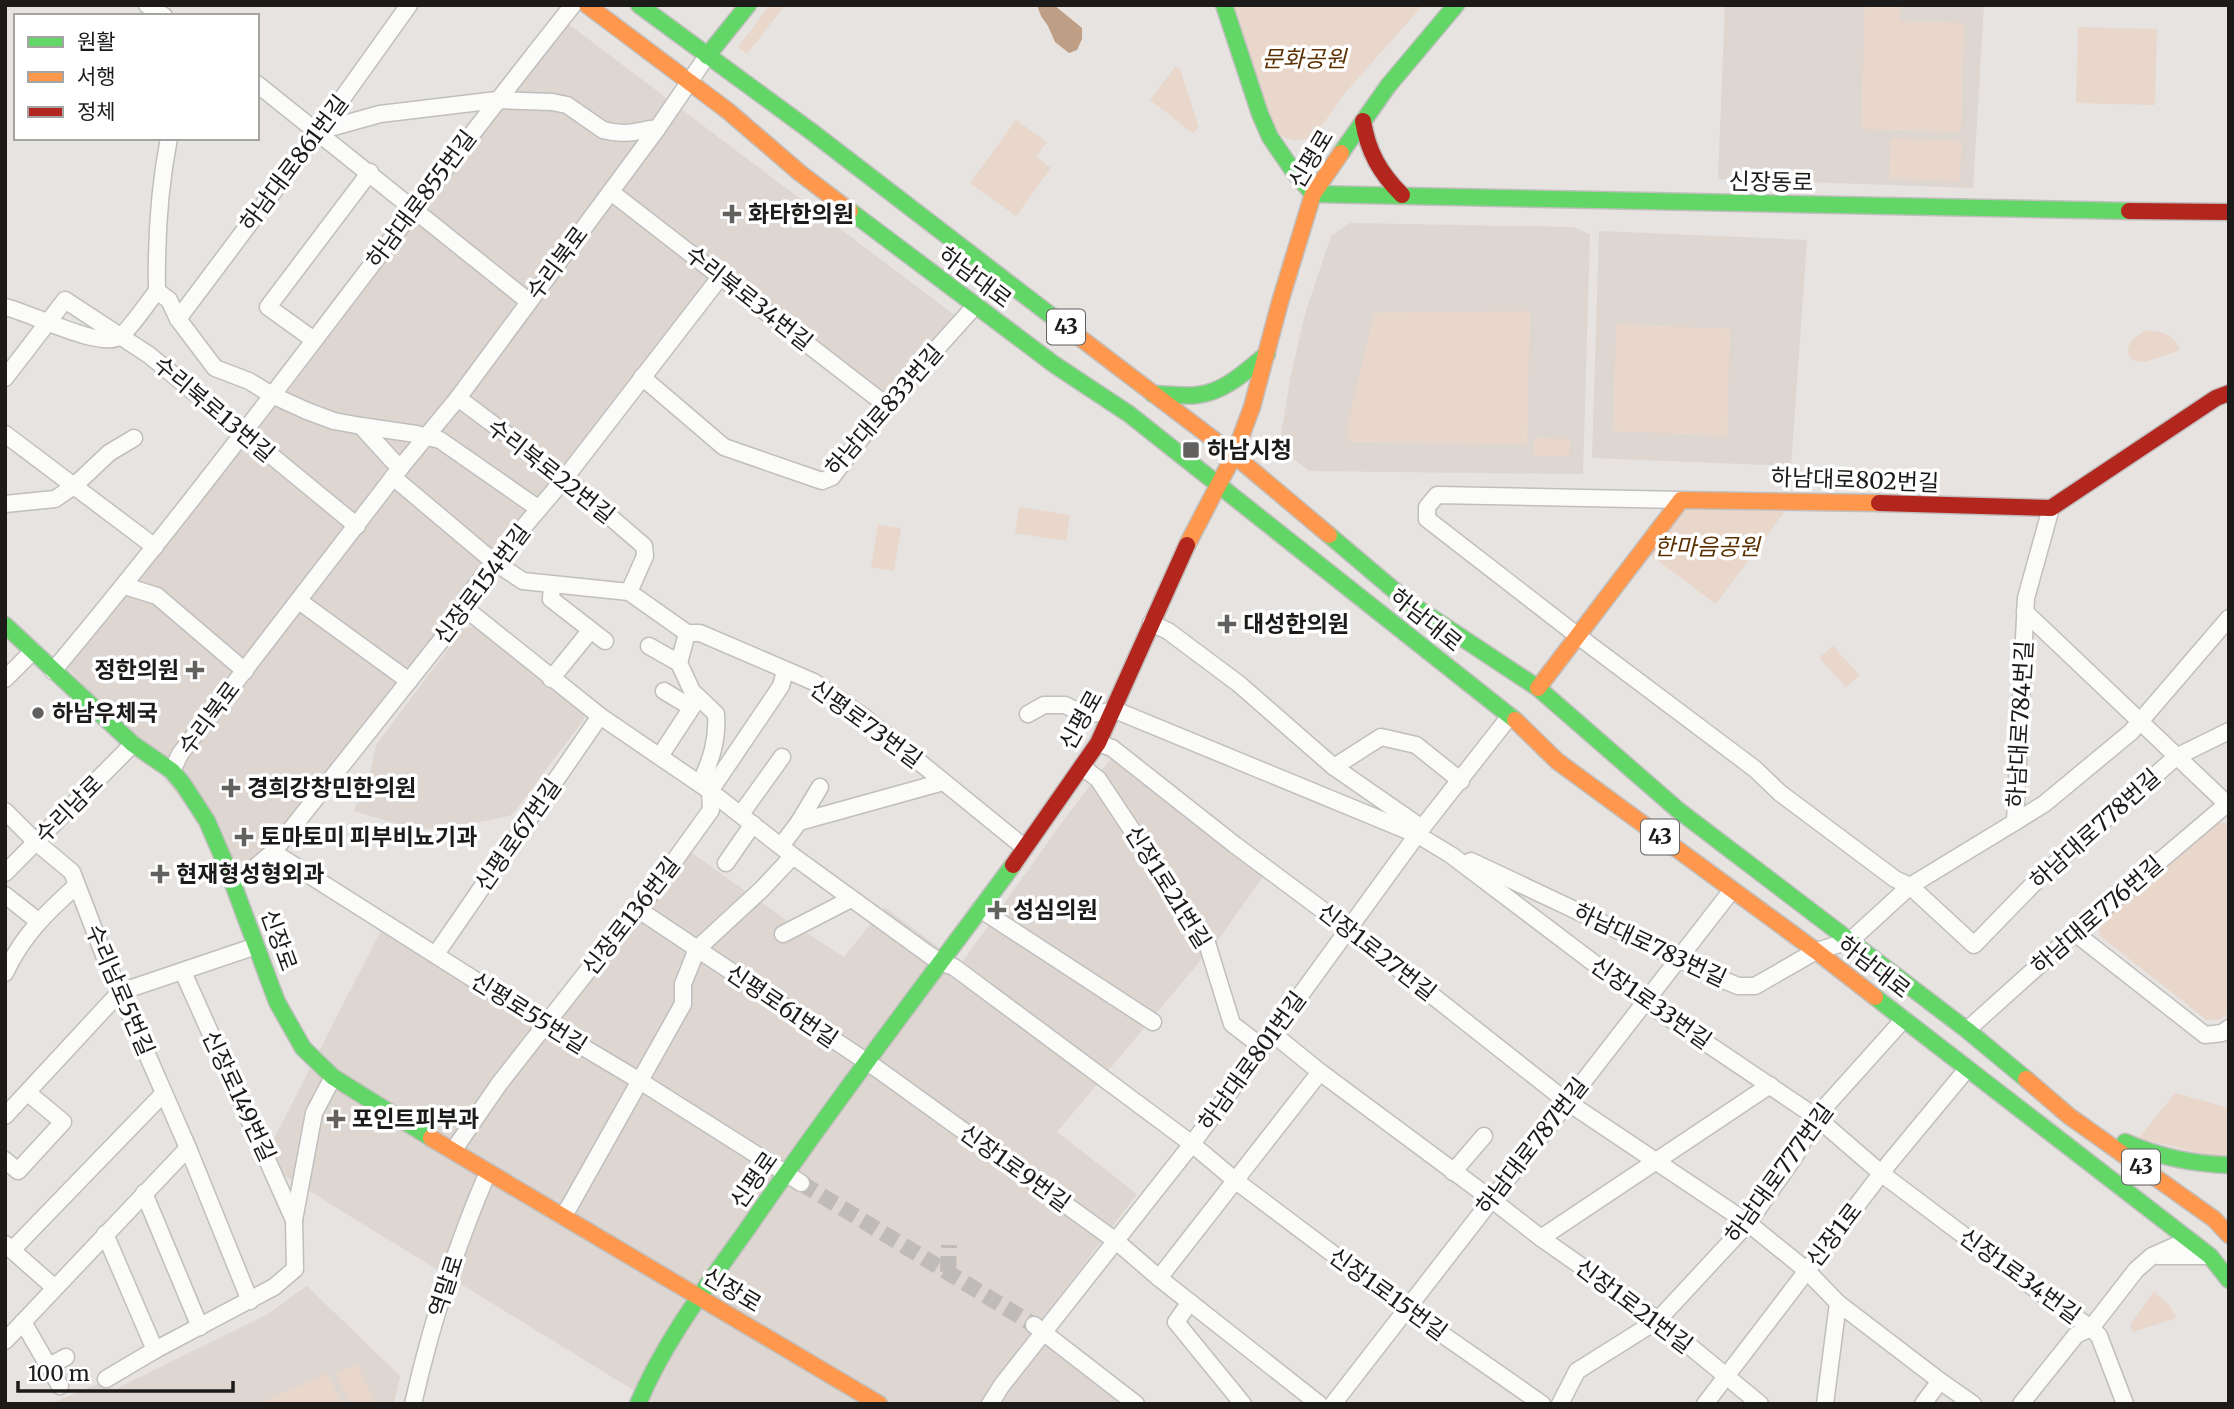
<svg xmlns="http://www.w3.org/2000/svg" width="2234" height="1409" viewBox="0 0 2234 1409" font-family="Merriweather,'Noto Sans KR',serif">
	<rect width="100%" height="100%" fill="#e6e3e1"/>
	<g fill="#ded6d0">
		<polygon points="1725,5 1984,5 1973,188 1718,179"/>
		<polygon points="563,20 956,316 887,398 721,273 294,822 246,867 238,870 135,742 65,665"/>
		<polygon points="1350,223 1573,227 1590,234 1583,474 1309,471 1279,447 1291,375 1305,314 1331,236"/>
		<polygon points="1599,231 1807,240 1791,466 1592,458"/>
		<polygon points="475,626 583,708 584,719 512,815 451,828 414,829 354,811 357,803 365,799 376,745 463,629"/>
		<polygon points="1115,753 1269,868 1221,936 1057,1132 1137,1194 1041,1321 1146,1404 656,1404 262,1162 389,915 557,1021 685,848 789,922 844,957 884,907 961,964 1066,817"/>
		<polygon points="307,1286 400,1376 394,1404 50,1404 104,1381 106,1387 116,1389 266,1315"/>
	</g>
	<g fill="#e8d7ca">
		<polygon points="770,5 785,5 747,54 738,47"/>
		<polygon points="1229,5 1423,5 1345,93 1318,131 1308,139 1294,141 1277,135"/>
		<polygon points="1865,5 1900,5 1900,21 1964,23 1961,132 1861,129"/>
		<polygon points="2078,27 2157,29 2155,105 2076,103"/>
		<polygon points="1176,66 1180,69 1199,128 1193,133 1150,100"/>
		<polygon points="1016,120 1047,142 1036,157 1051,168 1016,216 970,183"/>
		<polygon points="1891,138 1962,141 1960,182 1889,178"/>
		<polygon points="1530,311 1527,444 1349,442 1346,433 1374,313"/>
		<polygon points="1616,324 1730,329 1727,436 1613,431"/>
		<path d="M2144,331C2160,330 2174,334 2180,350L2145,362L2132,360C2122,348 2133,337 2144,331Z"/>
		<polygon points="1534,438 1570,439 1569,456 1533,456"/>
		<polygon points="1686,506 1788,507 1716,604 1650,555"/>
		<polygon points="1019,507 1070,515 1066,541 1015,533"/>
		<polygon points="878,525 901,528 894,571 871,567"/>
		<polygon points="1833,646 1859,675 1846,687 1819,658"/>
		<polygon points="2219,823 2229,823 2229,1012 2219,1020 2207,1020 2099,935 2100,924"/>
		<polygon points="2175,1093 2229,1108 2229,1160 2139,1138"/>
		<polygon points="2154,1291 2170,1306 2176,1318 2133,1332 2130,1325"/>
		<polygon points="357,1364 376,1404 350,1404 336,1374"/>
		<polygon points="327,1373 343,1404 258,1404"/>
	</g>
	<polygon fill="#be9e85" points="1037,5 1054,5 1082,28 1082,39 1077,50 1069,53 1055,42 1048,26 1041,16"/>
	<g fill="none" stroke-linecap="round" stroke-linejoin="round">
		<g stroke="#bebbb9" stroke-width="16" stroke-dasharray="16 8" stroke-linecap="butt">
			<polyline points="801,1183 1034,1325"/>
			<polyline points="948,1272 949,1245"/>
		</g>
		<g stroke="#c1bfbd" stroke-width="19">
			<g id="street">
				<polyline points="147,5 164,16"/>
				<polyline points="257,84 528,301"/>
				<path d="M319,131L380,114L497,100L552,102L567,105L603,130C614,133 629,134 640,131C647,130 650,128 657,129"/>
				<polyline points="611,192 886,405"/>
				<polyline points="157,291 169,300 178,319 215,368 249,381 272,395 307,411 334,421 361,426 393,461 401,467"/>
				<path d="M5,307C29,312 99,349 119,337C129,331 148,302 157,291C156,239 159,189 169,138"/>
				<polyline points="178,319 319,131 409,5"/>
				<polyline points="314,340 268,307 370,172"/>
				<polyline points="642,377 724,447 822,481 832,477 886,405 975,306"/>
				<polyline points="5,378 65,300 149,355 357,526"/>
				<polyline points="458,398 565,478 644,546 645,556 629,592 687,633 700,633 814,682 864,717 1025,848"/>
				<polyline points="361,426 416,434 440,440 539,509"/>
				<polyline points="5,434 155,547"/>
				<polyline points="393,477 494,562 523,581 629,592"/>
				<polyline points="1681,500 1437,495 1427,507 1427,519 1578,636 1755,769 1780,793 1895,879 1910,886 1974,945 2040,877 2176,757 2229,731"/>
				<polyline points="5,504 55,499 74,486 109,453 134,438"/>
				<polyline points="552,585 551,599 605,641"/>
				<polyline points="125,586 157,596 245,671"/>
				<polyline points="299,601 409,681"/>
				<polyline points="466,609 600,716 710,791 793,856 928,954 940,962 954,967 1192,1144 1236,1181 1406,1309 1542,1404"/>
				<polyline points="2025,612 2227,804"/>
				<polyline points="1151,623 1168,631 1239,684 1334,767 1422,828"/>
				<polyline points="649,646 679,663 687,633"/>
				<path d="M679,663L692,691L716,714C718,740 711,760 700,784"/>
				<path d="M53,671C234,455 397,225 573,5"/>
				<polyline points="5,679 33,651"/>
				<polyline points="551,679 590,631"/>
				<polyline points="1028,714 1044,705 1065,705 1083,714 1093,714 1115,710 1418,835 1451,855 1644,1001 1816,1117 1882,1174 2027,1283 2091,1328 2099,1336 2125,1404"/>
				<polyline points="1098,743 1112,748 1235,845 1348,929 1566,1101 1748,1223 1806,1270 1838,1303 1940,1381 1973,1404"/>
				<polyline points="660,756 698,698 684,703 664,691"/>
				<polyline points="1082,767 1098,779 1207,943 1232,1024 1262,1047"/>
				<polyline points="1334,767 1381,737 1416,745 1461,781"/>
				<polyline points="172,771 180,754 401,467 458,398 657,129 707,56"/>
				<polyline points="5,811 36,842 72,872 105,958 188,1148 250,1301"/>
				<polyline points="741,814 782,757"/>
				<polyline points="799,822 820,787"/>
				<polyline points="2015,822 2044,804 2131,732 2229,618"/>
				<polyline points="781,846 799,822 943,782"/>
				<polyline points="273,852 546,1025 640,1081 801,1183"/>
				<polyline points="1471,861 1721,979 1738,986 1755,986 1816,951 1850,941 1910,886 2015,822 2026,598 2051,508"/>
				<polyline points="726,863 753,824"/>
				<polyline points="5,873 133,744"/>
				<polyline points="232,881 245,876 273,852 466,609 465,600 494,562 565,478 721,276"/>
				<polyline points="5,895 38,921"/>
				<polyline points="980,909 1153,1022"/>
				<polyline points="639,910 879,1070 1116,1241 1159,1278 1319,1404"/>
				<polyline points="2075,933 2205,1035 2222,1033 2229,1028"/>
				<polyline points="783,934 851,899"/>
				<polyline points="436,954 600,716"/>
				<polyline points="183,972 294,1220"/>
				<path d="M5,973C23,935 46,913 76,886"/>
				<polyline points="1967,1030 2075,933 2227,804 2229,805"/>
				<polyline points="1272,1033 1320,1072 1491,1199 1541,1238 1658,1320 1760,1404"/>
				<polyline points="5,1116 120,992 256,946"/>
				<polyline points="453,1151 499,1084 593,964 639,910 711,810 710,791 781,686 785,671"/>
				<polyline points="5,1160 18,1171 63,1122 28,1093"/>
				<polyline points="1453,1172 1484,1136"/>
				<polyline points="144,1193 200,1327"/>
				<polyline points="562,1216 569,1207 683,1004 683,984 697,949 761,890 793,856"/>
				<polyline points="105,1234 155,1350"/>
				<polyline points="1541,1238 1770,1085"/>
				<polyline points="5,1244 55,1288"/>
				<polyline points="12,1250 164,1093"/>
				<polyline points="2158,1256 2209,1256"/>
				<polyline points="1159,1278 1320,1072"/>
				<polyline points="1190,1302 1176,1322 1243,1404"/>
				<polyline points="23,1322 60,1386"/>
				<polyline points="1034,1325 1136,1404"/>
				<polyline points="5,1341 188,1148"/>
				<polyline points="49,1366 66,1357"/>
				<polyline points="106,1379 155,1350 274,1287 295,1269 294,1220 314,1113 333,1077"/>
				<path d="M413,1404C431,1325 456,1246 488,1172"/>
				<polyline points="990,1404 1002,1385 1192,1144 1422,828 1510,716"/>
				<polyline points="1333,1404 1732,890"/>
				<polyline points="1560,1404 1577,1371 1658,1320 1748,1223 1795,1156 1816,1117 1904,1019"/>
				<polyline points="1705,1404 1890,1162 1967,1069"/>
				<polyline points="1825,1404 1838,1303"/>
				<polyline points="1923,1404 1940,1381"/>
				<polyline points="2021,1404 2076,1335 2091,1328 2136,1270 2152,1256 2188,1240"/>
			</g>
		</g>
		<g stroke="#c1bfbd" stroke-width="19">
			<g id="fast">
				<polyline points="639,5 812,132 1075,334"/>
				<polyline points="1224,5 1260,114 1270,137 1294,172 1313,194"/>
				<polyline points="707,56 748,5"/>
				<polyline points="1341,153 1388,86 1456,5"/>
				<polyline points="1313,194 2129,211"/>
				<polyline points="850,211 1055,365 1129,414 1515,720"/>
				<path d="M1153,394C1167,394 1183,397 1197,395C1225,392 1246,371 1267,354"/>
				<polyline points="1329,535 1408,602 1538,688 1678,810 1967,1030 2026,1079"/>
				<polyline points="5,625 133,744 172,771 183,784 207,821 226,865 277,1002 303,1048 333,1077 431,1138"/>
				<polyline points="1875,997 2210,1256 2229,1280"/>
				<path d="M2125,1142C2159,1157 2192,1164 2229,1165"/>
				<path d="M638,1404C665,1339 710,1282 750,1225C834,1103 925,984 1013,865"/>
			</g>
		</g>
		<g stroke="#c1bfbd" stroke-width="19">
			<g id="slow">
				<polyline points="587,5 728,111 800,173 850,211"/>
				<polyline points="1075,334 1234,455 1329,535"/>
				<polyline points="1187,545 1234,455 1252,407 1280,302 1313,194 1341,153"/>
				<polyline points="1538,688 1681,500 1879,503"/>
				<polyline points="1515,720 1557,761 1816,951 1875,997"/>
				<polyline points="2026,1079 2069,1116 2214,1219 2229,1235"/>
				<polyline points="431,1138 879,1404"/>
			</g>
		</g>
		<g stroke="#c1bfbd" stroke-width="19">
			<g id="jam">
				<path d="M1363,121C1368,152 1380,173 1402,195"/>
				<polyline points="2129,211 2229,212"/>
				<polyline points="1879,503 2051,508 2216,398 2229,393"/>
				<polyline points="1013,865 1098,743 1187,545"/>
			</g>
		</g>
		<use href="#street" stroke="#fbfbfa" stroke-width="16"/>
		<use href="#fast" stroke="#63d668" stroke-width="16"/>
		<use href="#slow" stroke="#ff974d" stroke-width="16"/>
		<use href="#jam" stroke="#b3261e" stroke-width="16"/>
	</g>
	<g fill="#63615f" stroke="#fff" stroke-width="2.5">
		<path d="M728.5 203.5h7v7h7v7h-7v7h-7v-7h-7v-7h7z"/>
		<rect x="1182" y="441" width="18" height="18" rx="3.5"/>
		<path d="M1223.5 613.5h7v7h7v7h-7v7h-7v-7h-7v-7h7z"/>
		<path d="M191.5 659.5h7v7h7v7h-7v7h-7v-7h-7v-7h7z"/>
		<circle cx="38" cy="713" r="7"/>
		<path d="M227.5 777.5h7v7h7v7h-7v7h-7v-7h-7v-7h7z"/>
		<path d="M240.5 826.5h7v7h7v7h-7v7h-7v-7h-7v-7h7z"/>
		<path d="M156.5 863.5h7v7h7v7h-7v7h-7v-7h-7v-7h7z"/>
		<path d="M993.5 899.5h7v7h7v7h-7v7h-7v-7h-7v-7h7z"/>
		<path d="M332.5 1108.5h7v7h7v7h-7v7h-7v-7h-7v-7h7z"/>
	</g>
	<g text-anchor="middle" stroke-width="7" stroke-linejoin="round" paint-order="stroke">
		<g fill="#fff" stroke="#605f5e" stroke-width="2">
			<rect x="1047" y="309.5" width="38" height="35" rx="5"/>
			<rect x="1641" y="819.5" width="38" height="35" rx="5"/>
			<rect x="2122" y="1149.5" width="38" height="35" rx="5"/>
		</g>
		<g font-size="21" font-weight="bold" fill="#1c1b19">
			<text x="1066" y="334">43</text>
			<text x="1660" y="844">43</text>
			<text x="2141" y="1174">43</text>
		</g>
		<g font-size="23" font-style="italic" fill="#5c3102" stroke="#fff">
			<text x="1304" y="67">문화공원</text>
			<text x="1707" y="555">한마음공원</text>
		</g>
		<g font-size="23" fill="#1c1b19" stroke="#fff">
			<text transform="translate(1311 159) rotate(-59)" y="8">신평로</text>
			<text transform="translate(294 163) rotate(-53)" y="8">하남대로861번길</text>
			<text transform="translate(1771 182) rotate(1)" y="8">신장동로</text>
			<text transform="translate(421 199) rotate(-53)" y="8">하남대로855번길</text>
			<text transform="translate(557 263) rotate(-53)" y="8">수리북로</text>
			<text transform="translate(975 277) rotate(37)" y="8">하남대로</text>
			<text transform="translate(749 298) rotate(38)" y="8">수리북로34번길</text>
			<text transform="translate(214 409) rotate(40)" y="8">수리북로13번길</text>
			<text transform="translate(884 410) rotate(-49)" y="8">하남대로833번길</text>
			<text transform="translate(551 471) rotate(38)" y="8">수리북로22번길</text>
			<text transform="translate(1855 480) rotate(2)" y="8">하남대로802번길</text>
			<text transform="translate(482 584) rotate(-53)" y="8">신장로154번길</text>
			<text transform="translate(1426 620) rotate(39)" y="8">하남대로</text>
			<text transform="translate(209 718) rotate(-53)" y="8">수리북로</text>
			<text transform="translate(1081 720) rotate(-61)" y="8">신평로</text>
			<text transform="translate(866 724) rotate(36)" y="8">신평로73번길</text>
			<text transform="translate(2020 724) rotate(-87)" y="8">하남대로784번길</text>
			<text transform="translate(69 809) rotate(-45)" y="8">수리남로</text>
			<text transform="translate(2095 829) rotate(-42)" y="8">하남대로778번길</text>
			<text transform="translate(518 835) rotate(-55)" y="8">신평로67번길</text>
			<text transform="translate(1168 887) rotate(58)" y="8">신장1로21번길</text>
			<text transform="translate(2097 915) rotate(-41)" y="8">하남대로776번길</text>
			<text transform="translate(631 916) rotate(-52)" y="8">신장로136번길</text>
			<text transform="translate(279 940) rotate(70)" y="8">신장로</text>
			<text transform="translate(1650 945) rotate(25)" y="8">하남대로783번길</text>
			<text transform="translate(1377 952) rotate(38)" y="8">신장1로27번길</text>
			<text transform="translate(1874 967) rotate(38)" y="8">하남대로</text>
			<text transform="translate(120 990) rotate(67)" y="8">수리남로5번길</text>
			<text transform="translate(1651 1003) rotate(35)" y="8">신장1로33번길</text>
			<text transform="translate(782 1006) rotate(34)" y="8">신평로61번길</text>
			<text transform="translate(529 1013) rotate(32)" y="8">신평로55번길</text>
			<text transform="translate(1252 1061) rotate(-54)" y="8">하남대로801번길</text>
			<text transform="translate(239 1096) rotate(65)" y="8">신장로149번길</text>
			<text transform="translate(1532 1146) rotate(-52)" y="8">하남대로787번길</text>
			<text transform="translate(1015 1168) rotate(36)" y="8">신장1로9번길</text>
			<text transform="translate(1779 1173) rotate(-54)" y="8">하남대로777번길</text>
			<text transform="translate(754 1180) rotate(-55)" y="8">신평로</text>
			<text transform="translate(1834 1235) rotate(-52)" y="8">신장1로</text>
			<text transform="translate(2020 1276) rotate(36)" y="8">신장1로34번길</text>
			<text transform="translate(446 1286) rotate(-72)" y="8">역말로</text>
			<text transform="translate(732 1290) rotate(31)" y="8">신장로</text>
			<text transform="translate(1388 1294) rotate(36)" y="8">신장1로15번길</text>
			<text transform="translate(1634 1306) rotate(37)" y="8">신장1로21번길</text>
		</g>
		<g font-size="23" font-weight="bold" fill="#1c1b19" stroke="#fff" text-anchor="start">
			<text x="748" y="222">화타한의원</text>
			<text x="1207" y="458">하남시청</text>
			<text x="1243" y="632">대성한의원</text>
			<text x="179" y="678" text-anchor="end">정한의원</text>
			<text x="52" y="721">하남우체국</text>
			<text x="247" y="796">경희강창민한의원</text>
			<text x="260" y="845">토마토미 피부비뇨기과</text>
			<text x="176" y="882">현재형성형외과</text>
			<text x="1013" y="918">성심의원</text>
			<text x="352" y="1127">포인트피부과</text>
		</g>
	</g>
	<rect width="2234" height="1409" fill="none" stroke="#1c1b19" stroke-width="14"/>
	<rect x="14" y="14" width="245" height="126" fill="#ffffff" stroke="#a4a4a3" stroke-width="2"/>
	<rect x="28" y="37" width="35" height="10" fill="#63d668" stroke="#a4a4a3" stroke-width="2"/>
	<text x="77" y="49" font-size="21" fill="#1c1b19">원활</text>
	<rect x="28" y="72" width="35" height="10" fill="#ff974d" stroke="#a4a4a3" stroke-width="2"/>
	<text x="77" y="84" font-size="21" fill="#1c1b19">서행</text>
	<rect x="28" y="107" width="35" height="10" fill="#b3261e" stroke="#a4a4a3" stroke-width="2"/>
	<text x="77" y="119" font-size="21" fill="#1c1b19">정체</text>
	<path d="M18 1381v10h215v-10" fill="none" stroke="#1c1b19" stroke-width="3.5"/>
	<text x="28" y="1381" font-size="21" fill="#1c1b19" stroke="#ffffff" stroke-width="5" paint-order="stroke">100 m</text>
</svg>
